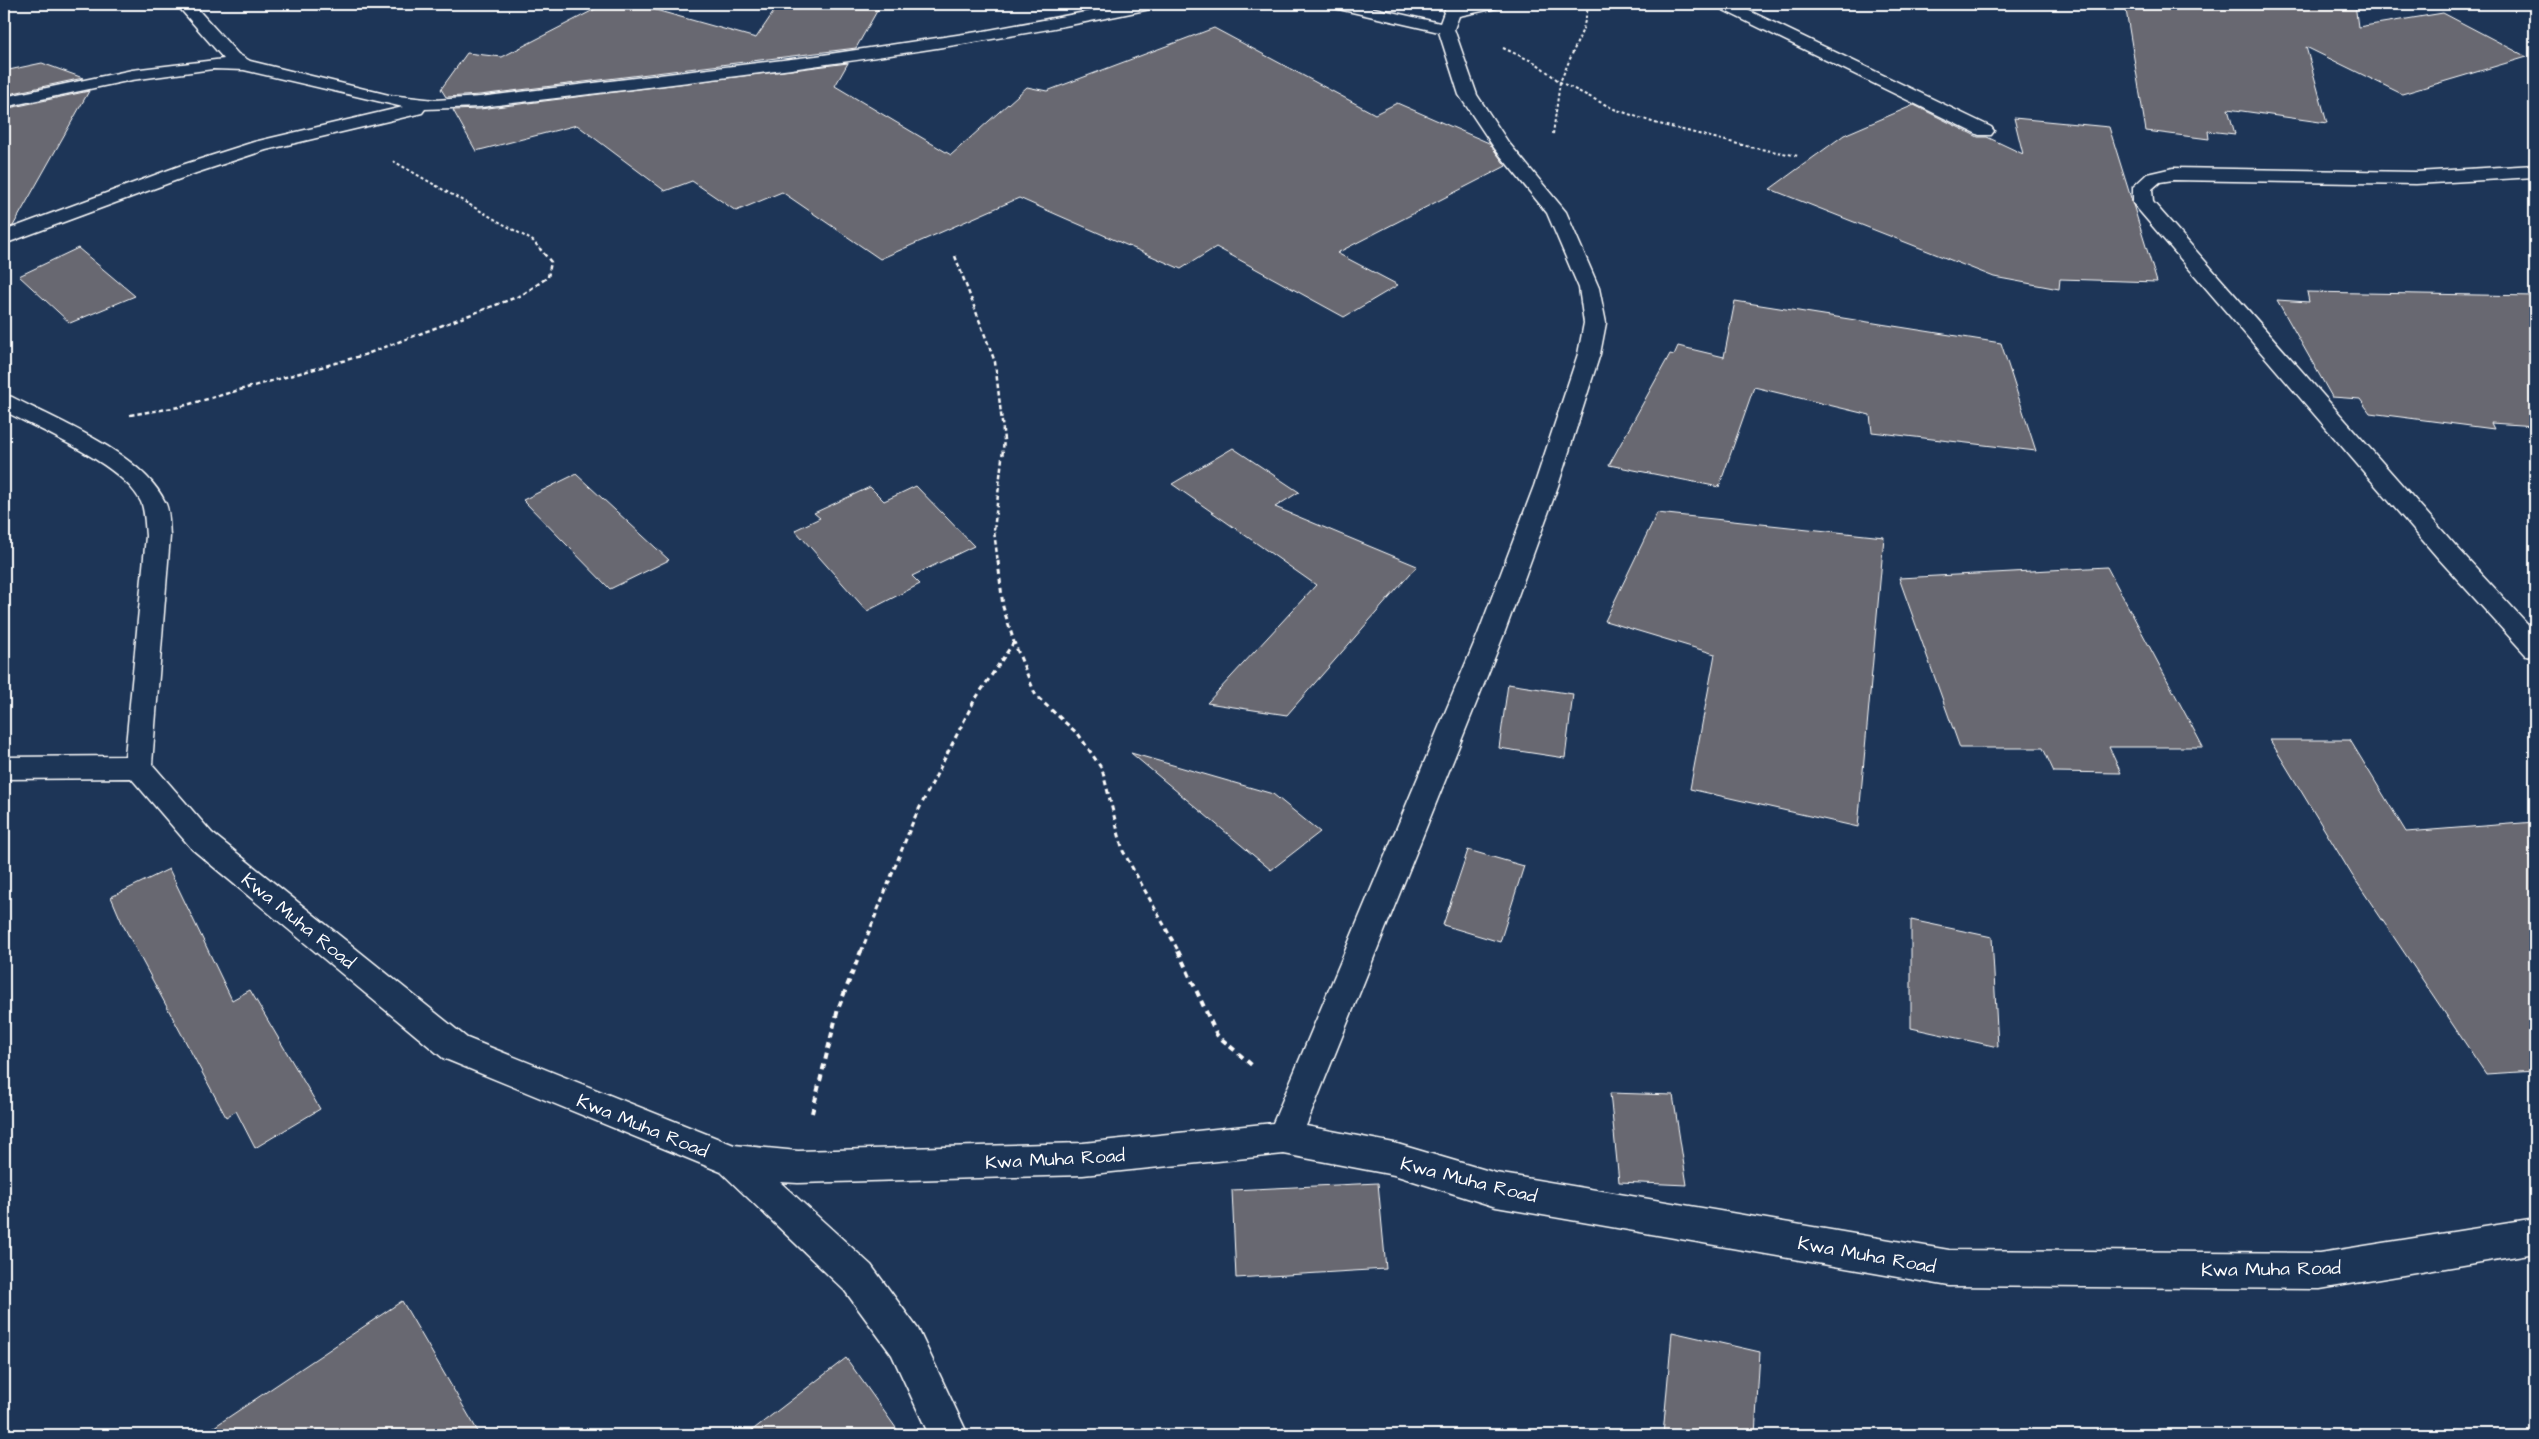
<svg xmlns="http://www.w3.org/2000/svg" width="2539" height="1439" viewBox="0 0 2539 1439" font-family="'Architects Daughter',sans-serif">
	<rect width="100%" height="100%" fill="#1d3557"/>
	<filter id="ink" filterUnits="userSpaceOnUse"><feTurbulence type="fractalNoise" baseFrequency=".02" numOctaves="2"/><feDisplacementMap in="SourceGraphic" scale="10" xChannelSelector="R" yChannelSelector="G"/><feConvolveMatrix kernelMatrix="1 2 1 2 8 2 1 2 1" color-interpolation-filters="sRGB"/></filter>
	<g filter="url(#ink)">
		<g fill="#676871" stroke="#fff">
			<polygon points="605,4 634,4 756,38 779,4 881,4 856,48 480,95 446,97 441,89 467,53 502,57"/>
			<polygon points="2125,4 2355,4 2358,27 2443,13 2527,57 2402,94 2306,47 2327,123 2228,109 2235,134 2208,131 2209,139 2146,131"/>
			<polygon points="1214,28 1375,114 1397,103 1489,143 1506,166 1337,253 1398,285 1344,317 1216,247 1181,269 1019,198 880,259 782,192 736,211 692,181 665,191 577,125 476,151 453,110 480,109 848,63 835,86 951,155 1027,87 1047,91"/>
			<polygon points="42,63 83,78 4,95 4,71"/>
			<polygon points="89,91 13,226 4,229 4,109"/>
			<polygon points="1914,105 1978,137 1987,137 2023,154 2014,118 2109,127 2157,282 2060,279 2059,289 1994,277 1770,189 1844,135"/>
			<polygon points="78,248 135,296 70,323 19,276"/>
			<polygon points="2307,292 2535,296 2535,426 2491,423 2494,429 2370,413 2360,399 2332,397 2277,300 2309,302"/>
			<polygon points="1735,301 2001,343 2036,451 1872,432 1870,415 1754,387 1719,487 1609,465 1670,354 1674,355 1678,346 1724,357"/>
			<polygon points="1233,448 1299,492 1275,507 1417,566 1287,715 1207,703 1316,585 1172,484"/>
			<polygon points="576,474 669,560 610,589 523,500"/>
			<polygon points="916,486 974,546 912,576 920,584 867,611 795,530 820,518 814,513 870,487 884,501"/>
			<polygon points="1657,513 1884,537 1858,827 1690,789 1715,654 1605,621"/>
			<polygon points="2107,567 2203,747 2109,747 2121,773 2054,772 2043,748 1960,748 1899,578"/>
			<polygon points="1508,684 1573,694 1565,758 1499,748"/>
			<polygon points="2270,740 2350,740 2406,832 2535,822 2535,1071 2486,1074 2352,875"/>
			<polygon points="1131,753 1273,794 1320,832 1271,870"/>
			<polygon points="1468,850 1524,866 1500,942 1443,925"/>
			<polygon points="169,869 232,1000 250,990 320,1109 255,1148 236,1111 226,1117 123,925 111,897"/>
			<polygon points="1911,920 1992,937 1998,1047 1911,1028"/>
			<polygon points="1610,1093 1673,1095 1687,1185 1619,1182"/>
			<polygon points="1378,1183 1386,1269 1236,1278 1232,1190"/>
			<polygon points="402,1301 480,1435 202,1435"/>
			<polygon points="1672,1332 1760,1352 1755,1435 1663,1435"/>
			<polygon points="846,1358 901,1435 746,1435"/>
		</g>
		<g fill="none" stroke-linecap="round" stroke-linejoin="round">
			<g stroke="#fff" stroke-width="3">
				<g id="street">
					<path d="M176,4H193L238,54L250,61L389,95L435,100L480,97L816,56L984,31L1128,4H1158L1150,9C929,56 704,80 480,107L425,109L422,113L266,150L196,173L4,244V231L182,165L254,142L403,107L244,70L213,69L132,80L4,107V97L132,70L224,59Z"/>
					<path d="M1328,4H1356L1440,23L1447,4H1463L1462,6L1503,4L1501,7L1459,16L1454,29L1477,95L1508,142L1566,212L1599,288L1606,323L1600,354L1558,486L1504,634L1306,1126L1394,1143L1496,1173L1949,1250L2320,1253L2535,1219V1253L2320,1289L1949,1286L1496,1207L1394,1175L1284,1154L1083,1175L798,1183L780,1182L871,1265L918,1329L968,1435H929L892,1355L845,1291L721,1172L443,1058L192,849L131,778L4,779V757L125,756L146,536C145,526 145,511 141,502C124,465 40,430 4,411V395L12,397C58,421 143,454 165,502C170,511 169,526 170,536L152,764L212,833L467,1038L734,1145L798,1151L1083,1143L1273,1123L1478,634L1534,486L1578,354L1584,323L1579,288L1547,213L1495,149L1459,95L1439,32L1330,7Z"/>
					<polygon points="1715,4 1735,4 1991,127 1994,131 1991,135 1979,135 1717,7"/>
					<polygon points="2535,165 2535,177 2416,184 2173,180 2160,182 2152,189 2153,202 2455,545 2535,632 2535,657 2526,655 2437,557 2136,207 2133,203 2133,187 2147,174 2173,168 2416,172"/>
				</g>
			</g>
			<g stroke="#fff" stroke-width="2" stroke-dasharray="3 2.5" stroke-linecap="butt">
				<polyline points="1503,48 1536,63 1560,82 1614,109 1655,123 1750,147 1799,156"/>
				<polyline points="1553,134 1560,82 1583,29 1589,4"/>
				<polyline points="393,161 533,241 541,250"/>
			</g>
			<g stroke="#fff" stroke-width="2.5" stroke-dasharray="4.5 3" stroke-linecap="butt">
				<polyline points="955,256 995,362 1004,440 994,531 998,563"/>
				<polyline points="130,415 179,407 364,355 522,295 548,277 551,262 540,249"/>
			</g>
			<g stroke="#fff" stroke-width="3" stroke-dasharray="5 4" stroke-linecap="butt">
				<polyline points="998,561 1003,607 1014,642 1036,696 1079,735 1102,769 1123,851 1179,952"/>
				<polyline points="861,952 914,819 974,701 1014,642"/>
			</g>
			<g stroke="#fff" stroke-width="4" stroke-dasharray="6 5" stroke-linecap="butt">
				<polyline points="1178,951 1217,1035 1254,1067"/>
				<polyline points="812,1113 838,1009 861,951"/>
			</g>
			<use href="#street" fill="#1d3557" fill-rule="evenodd"/>
		</g>
	</g>
	<g text-anchor="middle" stroke-width="4" stroke-linejoin="round" paint-order="stroke">
		<g font-size="19" fill="#fff" stroke="#1d3557">
			<text transform="translate(299 920) rotate(39)" y="7">Kwa Muha Road</text>
			<text transform="translate(643 1125) rotate(22)" y="7">Kwa Muha Road</text>
			<text transform="translate(1055 1158) rotate(-3)" y="7">Kwa Muha Road</text>
			<text transform="translate(1469 1179) rotate(14)" y="7">Kwa Muha Road</text>
			<text transform="translate(1867 1254) rotate(10)" y="7">Kwa Muha Road</text>
			<text transform="translate(2271 1268) rotate(-1)" y="7">Kwa Muha Road</text>
		</g>
	</g>
	<rect width="2539" height="1439" fill="none" stroke="#1d3557" stroke-width="20"/>
	<rect x="10" y="10" width="2519" height="1419" fill="none" stroke="#fff" stroke-width="2" filter="url(#ink)"/>
</svg>
